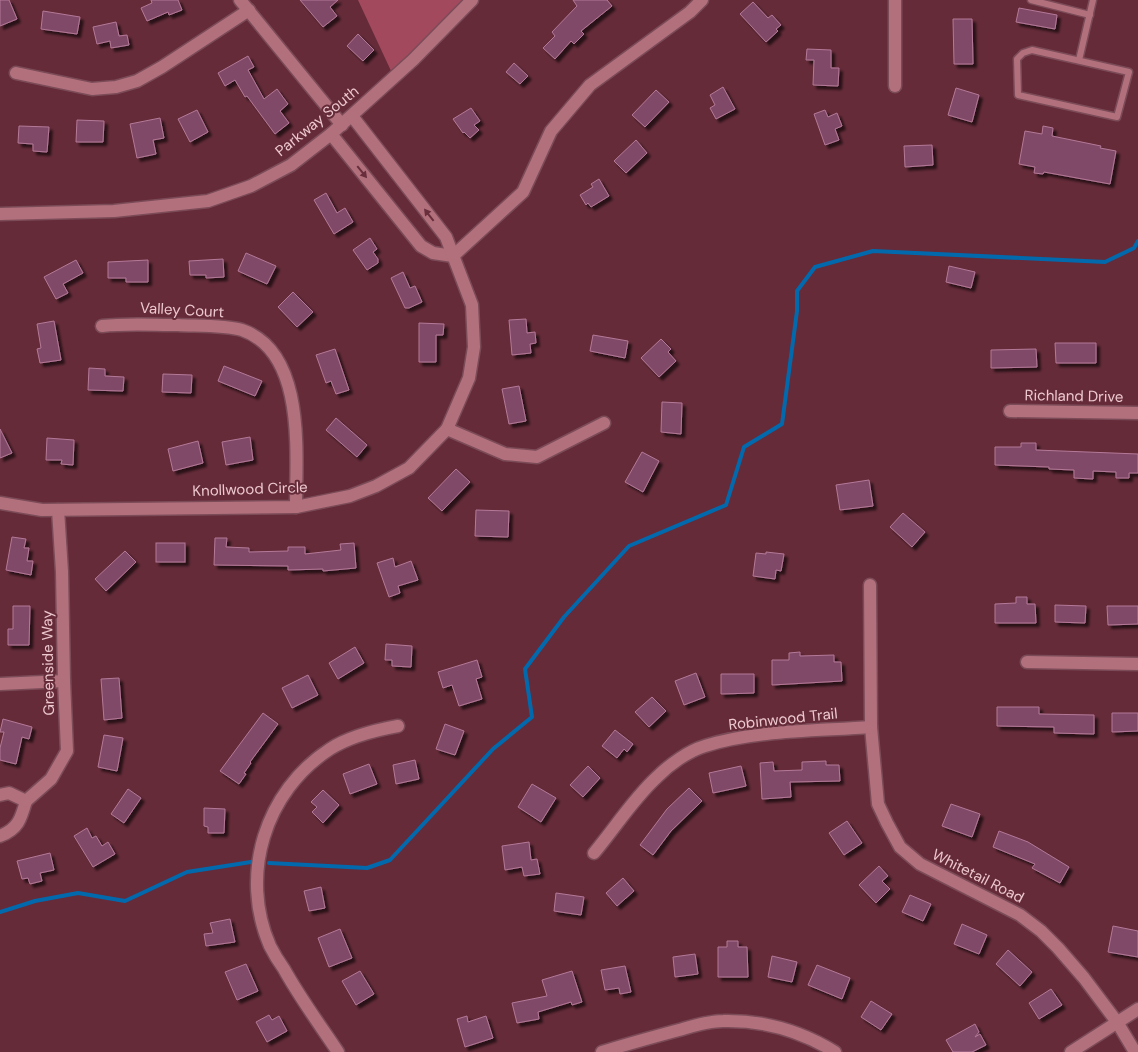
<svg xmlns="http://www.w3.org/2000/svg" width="1138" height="1052" viewBox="0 0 1138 1052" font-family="'DM Sans',sans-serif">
	<defs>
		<filter id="shadow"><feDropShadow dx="3.5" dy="3.5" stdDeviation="1" flood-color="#0009"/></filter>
	</defs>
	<rect width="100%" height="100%" fill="#652b39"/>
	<polygon fill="#a2495e" points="358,0 468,0 392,73"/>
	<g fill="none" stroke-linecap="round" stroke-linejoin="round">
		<g stroke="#0269ac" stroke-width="4">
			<polyline points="269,863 367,868 390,860 493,749 532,717 525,669 564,617 629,546 726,505 744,447 782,424 797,311 797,291 815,267 873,251 1105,262 1134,248 1138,241"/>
			<polyline points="0,912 35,901 78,893 125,901 187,872 251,862"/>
		</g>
	</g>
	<g fill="#804a67" stroke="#b47998" filter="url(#shadow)">
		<polygon points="0,0 9,0 17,19 0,26"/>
		<polygon points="151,0 178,0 182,10 169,15 168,12 147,21 141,8 152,3"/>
		<polygon points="300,0 338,0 330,7 337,16 323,27"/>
		<polygon points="573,0 607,0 612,6 581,31 584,34 574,44 571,41 555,59 543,48 555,36 552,32 577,6"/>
		<polygon points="753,2 768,18 772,15 781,25 776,29 778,31 766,42 740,14"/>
		<polygon points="1019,8 1057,15 1055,29 1016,22"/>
		<polygon points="43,11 80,17 77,34 41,29"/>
		<polygon points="953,19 972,19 973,64 954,64"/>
		<polygon points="116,22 119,36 127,35 129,45 111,48 110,41 97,44 93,27"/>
		<polygon points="358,34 374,50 363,61 347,46"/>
		<polygon points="807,49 831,50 831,68 839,68 838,86 813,85 814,60 806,60"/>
		<polygon points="248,56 254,67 248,70 264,99 277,89 288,104 280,111 289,123 275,134 247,96 245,97 235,80 225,86 218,73"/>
		<polygon points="514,63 528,76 520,84 506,72"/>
		<polygon points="723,87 735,109 716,119 710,108 715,105 710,95"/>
		<polygon points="956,88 979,95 972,122 948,115"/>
		<polygon points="656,90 669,102 645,127 632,115"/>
		<polygon points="471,108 480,121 474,125 479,130 470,138 464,132 463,133 453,119"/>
		<polygon points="197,110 208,132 190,142 178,119"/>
		<polygon points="825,110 828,117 837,113 842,126 835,129 839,140 825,145 814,114"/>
		<polygon points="160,118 164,138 153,140 156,154 137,158 130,124"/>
		<polygon points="77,120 104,121 103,142 76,142"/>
		<polygon points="19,126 49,127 47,152 33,151 33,144 18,143"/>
		<polygon points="1043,126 1053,128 1052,136 1101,146 1100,148 1116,151 1110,184 1044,172 1043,174 1034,173 1035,167 1019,164 1025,131 1042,134"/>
		<polygon points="636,140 647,153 626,173 614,161"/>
		<polygon points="932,145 933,165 905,167 904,146"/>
		<polygon points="599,179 609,196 591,207 588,203 586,205 580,195 593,187 591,184"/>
		<polygon points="326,193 337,213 345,208 353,222 334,234 314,200"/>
		<polygon points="370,238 377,249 373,252 378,259 378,263 367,270 353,250"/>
		<polygon points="246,253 276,266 267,284 238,271"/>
		<polygon points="223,259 224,277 206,278 206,275 190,275 189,261"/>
		<polygon points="76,260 83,273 63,284 68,293 56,299 44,277"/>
		<polygon points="148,260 148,282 126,282 126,278 108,278 108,262"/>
		<polygon points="949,266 975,272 971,288 946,282"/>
		<polygon points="403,272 410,288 415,286 422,302 409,308 405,308 391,278"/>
		<polygon points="293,292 313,312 297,327 278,307"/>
		<polygon points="526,319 527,333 535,332 536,343 530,344 531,353 512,355 509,320"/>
		<polygon points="54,321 61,360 40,363 37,349 41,348 37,324"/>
		<polygon points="419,323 444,324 443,335 436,335 436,362 419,362"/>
		<polygon points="593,335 628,341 625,358 590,351"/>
		<polygon points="661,339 671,349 668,352 676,361 659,377 641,358"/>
		<polygon points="1055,343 1096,343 1096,363 1056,363"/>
		<polygon points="335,349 349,390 336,394 331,381 326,383 316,355"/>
		<polygon points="1036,349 1037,367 991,368 991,350"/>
		<polygon points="224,366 262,381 255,396 218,381"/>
		<polygon points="89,368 105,369 105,376 124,377 123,391 88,390"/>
		<polygon points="163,374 192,375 191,393 162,392"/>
		<polygon points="519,386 526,421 509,424 502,389"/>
		<polygon points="662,402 682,403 681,434 661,432"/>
		<polygon points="336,418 367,445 357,457 326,430"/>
		<polygon points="0,429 12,453 0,458"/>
		<polygon points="250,437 253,460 226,465 222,442"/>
		<polygon points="47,438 74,440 73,465 61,464 62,460 46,460"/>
		<polygon points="198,441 203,463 173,471 168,449"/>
		<polygon points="1021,443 1036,443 1036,450 1138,454 1138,473 1129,473 1129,478 1116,478 1116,472 1093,471 1093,479 1074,478 1074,470 1049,469 1049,467 995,465 995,447 1021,447"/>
		<polygon points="642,452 659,461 643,492 625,482"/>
		<polygon points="456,469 470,482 442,511 428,498"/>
		<polygon points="869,480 873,506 840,510 836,485"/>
		<polygon points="476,510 509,511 508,537 475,536"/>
		<polygon points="903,513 925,532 912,547 890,527"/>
		<polygon points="12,537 26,539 24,548 29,548 27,561 33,561 31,575 6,570"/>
		<polygon points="215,538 227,538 226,547 249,548 249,552 288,551 288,547 305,547 305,554 341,550 340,544 354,543 356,568 323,571 323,569 288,570 288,566 214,565"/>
		<rect x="156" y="543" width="29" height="19"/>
		<polygon points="125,551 136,562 106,591 95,579"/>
		<polygon points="766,552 784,554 781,571 776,570 775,579 753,576 756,553 766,554"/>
		<polygon points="393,558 395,567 411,561 418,580 398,586 400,593 389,597 377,563"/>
		<polygon points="1016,597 1027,597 1027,604 1035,604 1036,623 995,623 995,604 1016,603"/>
		<polygon points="1055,605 1086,606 1085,623 1055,622"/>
		<polygon points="13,606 30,606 29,645 8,645 8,629 13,629"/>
		<polygon points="1107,606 1138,606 1138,624 1108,625"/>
		<polygon points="386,644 412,646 411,667 392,666 392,660 385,660"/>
		<polygon points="355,647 364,663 338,679 329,663"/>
		<polygon points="800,652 800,656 834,655 834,662 841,662 842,681 772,685 772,660 789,660 789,653"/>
		<polygon points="477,660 482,677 476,679 482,699 459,706 452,685 443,688 438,672"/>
		<polygon points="696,673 705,697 684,705 675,681"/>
		<polygon points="721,674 754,674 754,693 721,694"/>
		<polygon points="308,675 318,695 292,708 282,688"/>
		<polygon points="119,678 122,718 104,720 101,679"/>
		<polygon points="652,697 666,711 649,727 635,712"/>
		<polygon points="997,707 1039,707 1039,714 1094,715 1094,734 1054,733 1054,727 997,726"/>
		<polygon points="263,713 278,724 250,762 251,763 244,773 246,774 239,784 220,771"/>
		<polygon points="1112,713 1138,713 1138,731 1112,732"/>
		<polygon points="3,719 32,727 29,739 22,737 16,764 0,760 0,748 4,732 0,732"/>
		<polygon points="445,724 464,731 455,755 436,749"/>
		<polygon points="615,730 633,744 627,752 624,749 617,758 602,746"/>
		<polygon points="104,735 123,738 117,771 98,767"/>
		<polygon points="415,760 419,779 396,784 393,765"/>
		<polygon points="826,761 826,765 839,765 840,781 790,782 791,797 762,799 760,763 773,762 774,771 802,770 802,762"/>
		<polygon points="369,764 377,784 350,794 343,774"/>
		<polygon points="588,766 600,778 583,797 570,785"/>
		<polygon points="741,766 746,786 713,793 709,773"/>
		<polygon points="532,784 556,798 541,822 518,807"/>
		<polygon points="689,788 702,801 671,831 653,855 640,845 667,809"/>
		<polygon points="128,789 141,798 124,823 111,814"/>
		<polygon points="323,790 339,805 323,823 312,812 317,807 311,802"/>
		<polygon points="951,804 980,814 972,837 942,826"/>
		<polygon points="204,808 225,809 224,833 208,833 208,827 204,826"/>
		<polygon points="847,821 862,843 844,855 829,833"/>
		<polygon points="87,828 92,838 96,836 102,846 108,842 115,854 93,867 74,836"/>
		<polygon points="999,831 1028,842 1069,867 1060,883 1032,868 1035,864 993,847"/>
		<polygon points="529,842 531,860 537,859 540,874 524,876 522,867 505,870 502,846"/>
		<polygon points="50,853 54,870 40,873 42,881 30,884 28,878 22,879 17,861"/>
		<polygon points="879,866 888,876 882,881 890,889 876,903 859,885"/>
		<polygon points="623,878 634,891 617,906 606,893"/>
		<polygon points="321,887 325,908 309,911 304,891"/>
		<polygon points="556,893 584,897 581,915 554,911"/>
		<polygon points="910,895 931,904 923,921 902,912"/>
		<polygon points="230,919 235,942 206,946 204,934 213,933 210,923"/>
		<polygon points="962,924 987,935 979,954 954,944"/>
		<polygon points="1113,926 1138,931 1138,957 1108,952"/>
		<polygon points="340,929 352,958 329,967 318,938"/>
		<polygon points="727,941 738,941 738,947 747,947 748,977 718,977 718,947 727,947"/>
		<polygon points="1008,950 1032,972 1020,986 996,964"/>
		<polygon points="695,954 698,974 675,977 673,957"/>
		<polygon points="772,956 797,962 792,982 768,977"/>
		<polygon points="246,964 258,991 237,1000 225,972"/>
		<polygon points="817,965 850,978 842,999 808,985"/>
		<polygon points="625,966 631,992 620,994 619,988 605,990 601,970"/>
		<polygon points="360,971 374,994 356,1005 342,981"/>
		<polygon points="572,971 582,1002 572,1005 571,1002 538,1012 539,1019 517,1023 512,1003 547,996 542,980"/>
		<polygon points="1051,989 1062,1005 1039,1019 1029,1003"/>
		<polygon points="871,1001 892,1014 881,1030 861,1017"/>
		<polygon points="269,1015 272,1020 279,1016 287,1031 267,1042 256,1022"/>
		<polygon points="467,1016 468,1022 486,1016 493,1038 465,1047 457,1019"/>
		<polygon points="975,1024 979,1032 975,1037 980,1034 986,1045 972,1052 953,1052 946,1040"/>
	</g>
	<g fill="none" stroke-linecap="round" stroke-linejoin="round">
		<g stroke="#7c4b58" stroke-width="9">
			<g id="lane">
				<polyline points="1031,0 1090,15"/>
				<polygon points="1032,50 1129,72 1117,117 1018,95 1017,59 1023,53"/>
				<polyline points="1079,60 1093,0"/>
			</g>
		</g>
		<g stroke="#7c4b58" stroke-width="15">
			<g id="street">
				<polyline points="240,0 342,125"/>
				<polyline points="895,0 895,86"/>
				<polyline points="16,73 92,89 116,87 137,81 162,67 249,10"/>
				<polyline points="331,134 421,246 433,253 453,256"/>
				<polyline points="0,214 114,211 208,201 251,186 291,165 331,134 413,60 472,0"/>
				<polyline points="453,256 523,192 551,131 590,85 690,12 702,0"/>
				<path d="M102,326C127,323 153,325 178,325C196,326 225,325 242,330C306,352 296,454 296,507"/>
				<polyline points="1010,411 1138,413"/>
				<polyline points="447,429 505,454 537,457 604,423"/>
				<polyline points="0,503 42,510 296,507 350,496 376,486 409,468 447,429 469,378 474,347 472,305 446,237 352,116"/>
				<polyline points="870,585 871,727 878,804 887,823 900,847 920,864 1020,915 1041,931 1058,948 1084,978 1117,1022 1135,1052"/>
				<polyline points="1027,662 1138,664"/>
				<polyline points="0,684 64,681"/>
				<path d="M0,795L9,793L26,801C21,819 18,829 0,836"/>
				<polyline points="26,801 51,779 67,751 64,681 62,572 58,510"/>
				<path d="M594,853C615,828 633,799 657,777C669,765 688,751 705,746C754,730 819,731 871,727"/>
				<path d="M338,1052C320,1025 300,998 284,969C279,962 274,954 270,946C239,875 265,791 330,749C350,736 376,730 398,726"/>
				<path d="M602,1052C627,1044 653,1037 679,1030C693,1026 708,1021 723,1021C764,1020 801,1031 835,1052"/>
				<polyline points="1071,1052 1138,1009"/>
			</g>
		</g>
		<use href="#lane" stroke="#b1707c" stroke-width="6"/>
		<use href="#street" stroke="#b1707c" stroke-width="12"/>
	</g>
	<defs><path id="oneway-solid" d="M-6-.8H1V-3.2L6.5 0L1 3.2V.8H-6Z" transform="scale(1.25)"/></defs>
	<g fill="#692e3c">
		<use href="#oneway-solid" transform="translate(362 172) rotate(51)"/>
		<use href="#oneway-solid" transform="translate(429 215) rotate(-128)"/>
	</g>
	<g text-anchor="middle" stroke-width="4" stroke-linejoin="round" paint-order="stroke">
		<g font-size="15" fill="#edc8ce" stroke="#652b39">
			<text transform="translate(317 121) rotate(-39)" y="5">Parkway South</text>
			<text transform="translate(182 310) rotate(3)" y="5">Valley Court</text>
			<text transform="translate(1074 396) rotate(1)" y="5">Richland Drive</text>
			<text transform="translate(250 489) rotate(-2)" y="5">Knollwood Circle</text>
			<text transform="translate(48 663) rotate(-91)" y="5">Greenside Way</text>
			<text transform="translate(783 719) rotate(-6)" y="5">Robinwood Trail</text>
			<text transform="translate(978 876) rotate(27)" y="5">Whitetail Road</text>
		</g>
	</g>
</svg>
